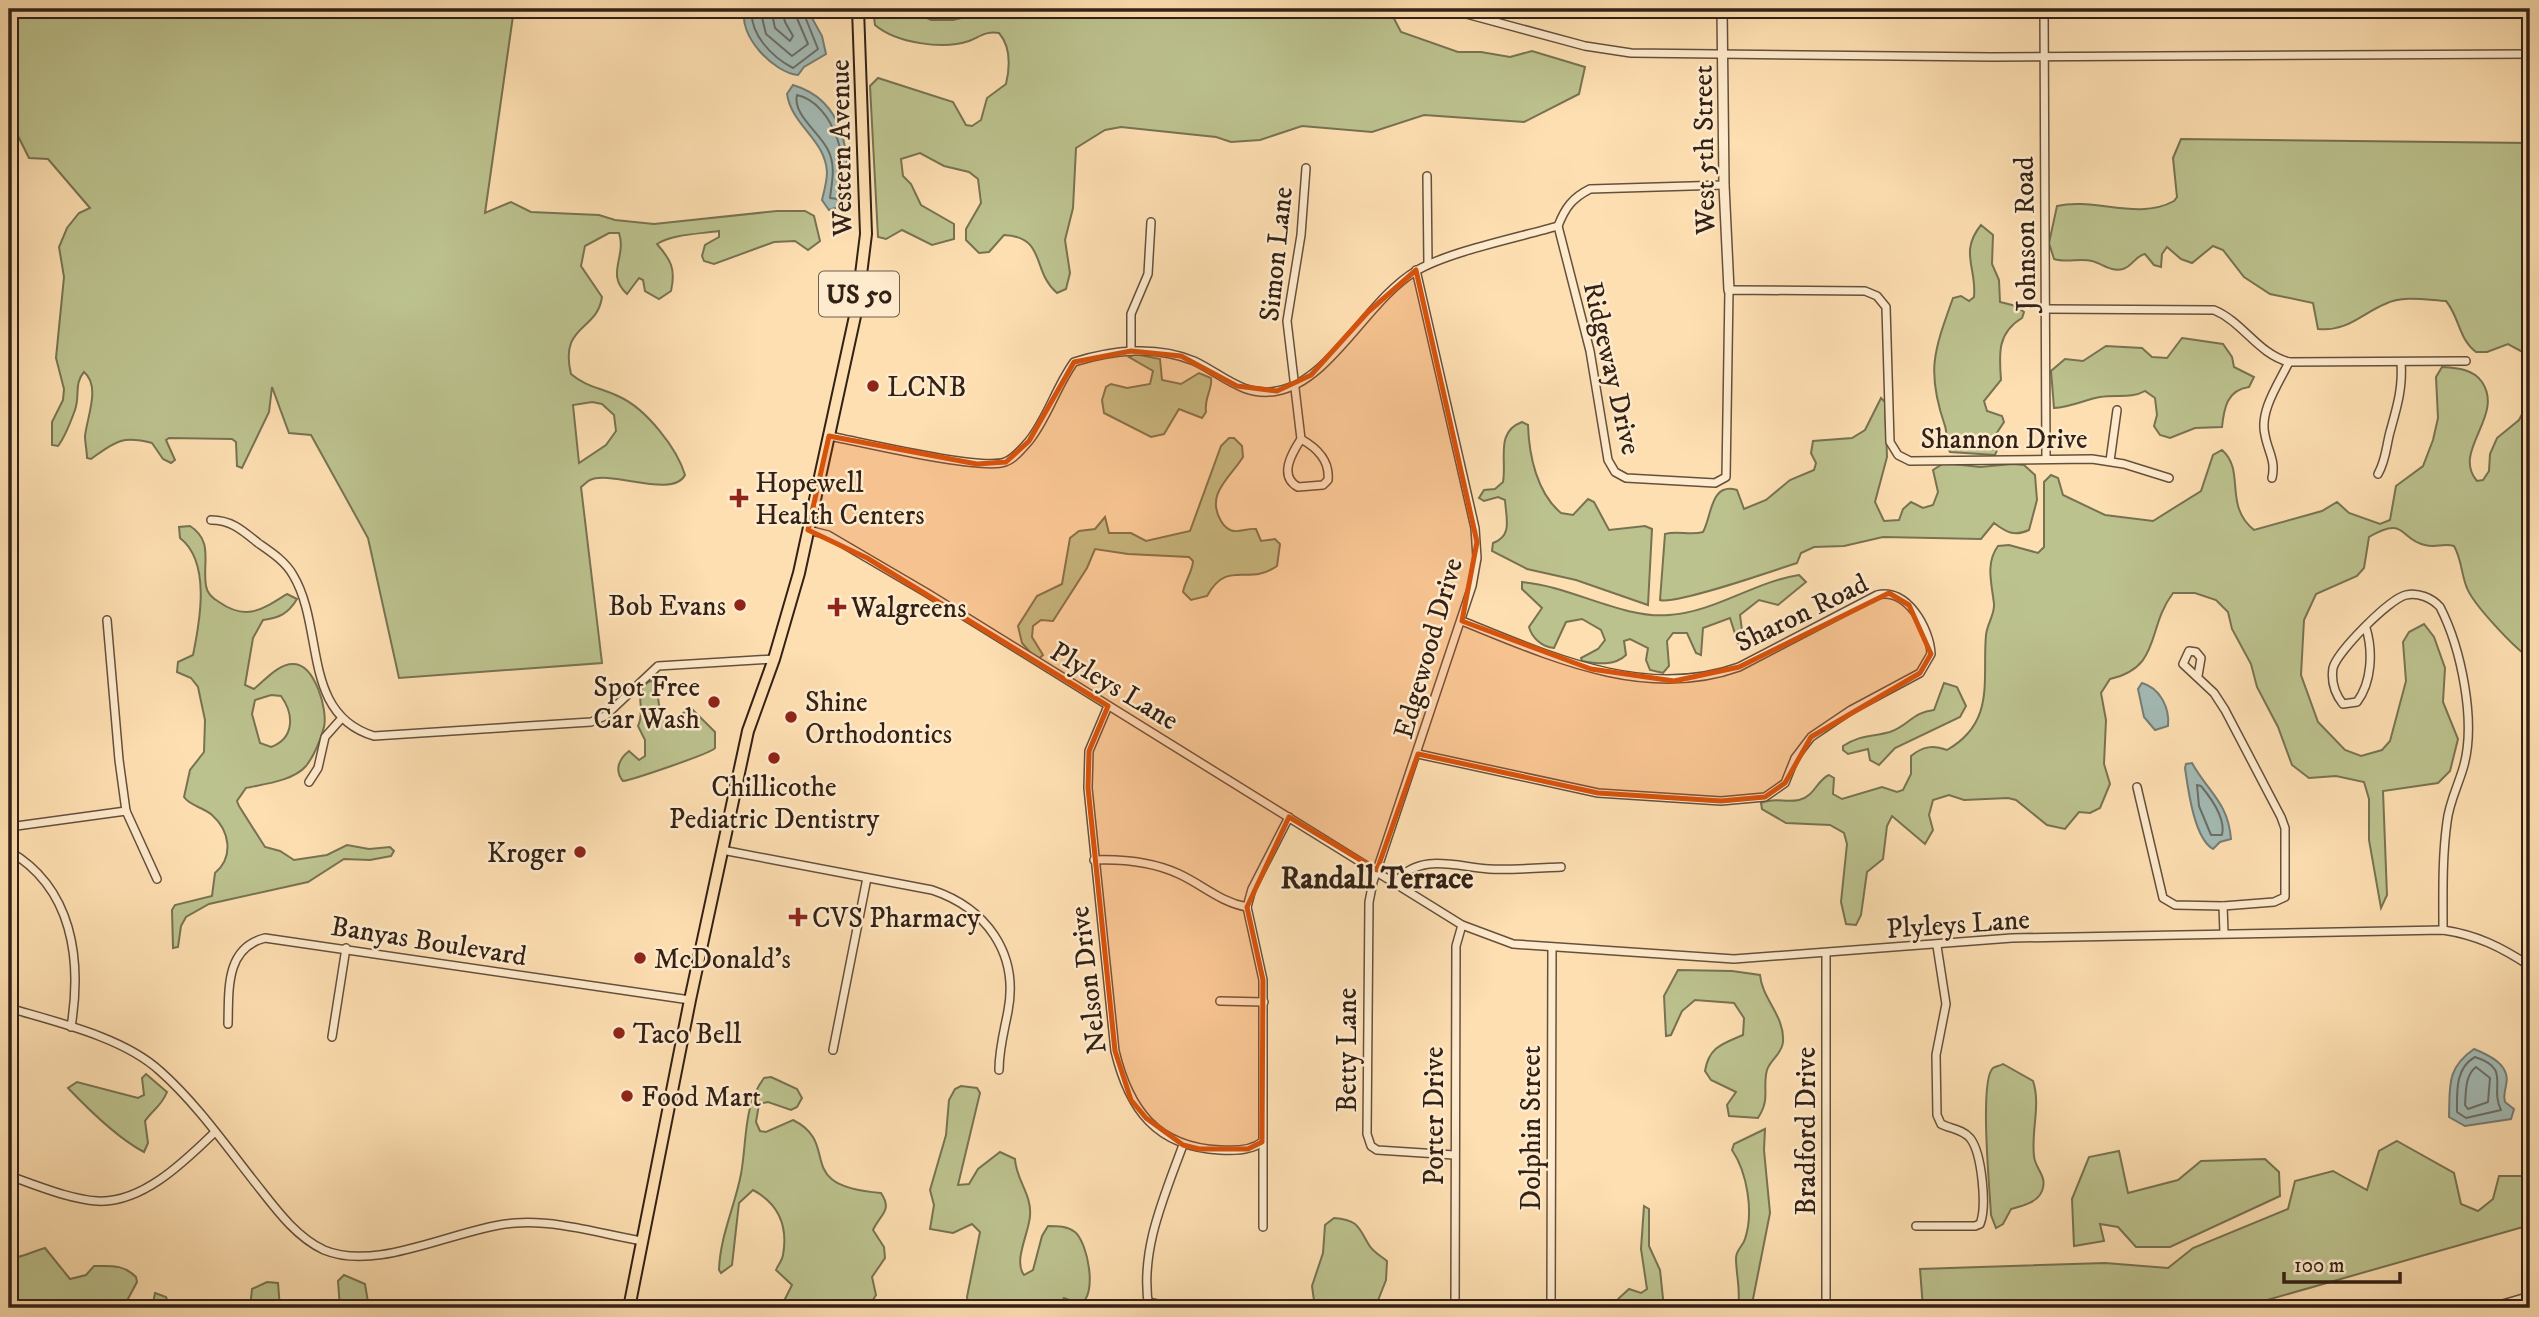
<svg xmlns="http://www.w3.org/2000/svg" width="2539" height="1317" viewBox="0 0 2539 1317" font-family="'IM FELL DW Pica',serif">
	<rect width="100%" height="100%" fill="#fedfb1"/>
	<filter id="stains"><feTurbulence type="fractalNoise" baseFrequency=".00286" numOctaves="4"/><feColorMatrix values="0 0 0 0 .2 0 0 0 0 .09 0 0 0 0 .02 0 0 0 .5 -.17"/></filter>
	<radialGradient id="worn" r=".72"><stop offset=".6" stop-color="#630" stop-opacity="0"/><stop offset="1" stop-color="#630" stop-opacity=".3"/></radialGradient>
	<g fill="#bcc28e" stroke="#777252" stroke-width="2" fill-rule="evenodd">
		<path d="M9,9H514L485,213L511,202L531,212L599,215L615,220L654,224L777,211H805L814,216L820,241L808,250L795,241L774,242L714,264L704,261L702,256L705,245L719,237V231C699,234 673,234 657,244C671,260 676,269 671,291L659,299L645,291L643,280L639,278L627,294C605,274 627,257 619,233H609L585,246L581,266L602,297C597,332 559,324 571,374C586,387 602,388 620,397C646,409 677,448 685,475C673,499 611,470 590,480C587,481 584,485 581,487L602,663L399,678L368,538L311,435L289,433L272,387L269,412L242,468L237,466L236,442L232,439L169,438L166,440L175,460L171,463L163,459L152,443C121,435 115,442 91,459L87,458C87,451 85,443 85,436C87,417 101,386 84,372C74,383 80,396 75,410C71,421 65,437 58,446L52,445V422L63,400L64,389L56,358L64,277L59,247L67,228L79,213L90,208L48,159L29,158L9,118ZM592,402L602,404L614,415L616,431L606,445L579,463L573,405Z"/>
		<path d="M873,9H908L931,20H953L999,9H1389L1401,32L1458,52H1481L1510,57L1532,51L1585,67L1579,94L1524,122L1424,115L1372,132L1302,126L1260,140L1231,142L1216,137L1121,127L1105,130L1076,148L1073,208L1065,240L1070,273L1066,289L1057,293C1031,271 1047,237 1004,235L989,252L979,253L966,240V229L981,203L978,179L969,172L944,166L920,153L901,159L903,176L911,184L921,205L954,224V239L932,245L902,230L886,239L878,237L870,86L878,78L953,102L966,125L972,126L981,120L987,98L1006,84C1010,67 1011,47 999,33C986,31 981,36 969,41C943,50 896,43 875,25Z"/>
		<path d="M2181,139L2530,143V356L2508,344L2487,352H2476C2458,338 2460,318 2446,301C2427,300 2403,295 2385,304C2361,314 2347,332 2318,329L2313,303L2270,294L2244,277L2223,250L2213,246L2192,263L2181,259L2167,247L2162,254L2161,267L2154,265L2145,254C2135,256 2133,266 2123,269C2111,272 2103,264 2092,261C2079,258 2067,263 2054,259L2049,243L2057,206C2094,197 2138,221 2174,201L2177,197L2173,158Z"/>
		<path d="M1981,225L1993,235L1992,264L1999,280L2000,302L2016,306L2024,312L2022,318C1997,333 1999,354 2001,380L1984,401L1987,411L2002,416L2004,422L1992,440L1997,450L1995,455L1950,452C1945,445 1948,435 1945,426C1926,371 1934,351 1953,298L1961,296L1969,301L1974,297C1977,268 1959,252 1981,225Z"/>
		<path d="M2182,338L2223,344L2232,357L2234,367L2254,377L2249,387C2227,390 2224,408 2222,427L2195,428L2170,438L2160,435L2154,426L2157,415L2155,398L2145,391C2131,399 2116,394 2100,397C2084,400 2071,407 2054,408L2051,371L2065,359L2083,361L2106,346L2142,348L2152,357L2167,358Z"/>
		<path d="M1135,354L1160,359L1162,380L1181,384L1199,373L1211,378C1213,389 1204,397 1206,412L1202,418L1179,409L1164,434L1151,437L1104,413L1102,400L1106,387L1111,384L1127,388L1150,384L1153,371L1129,357Z"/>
		<path d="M2442,367C2457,368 2473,369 2482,382C2505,416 2451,451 2477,481L2483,480L2489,471L2490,454L2497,438L2519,420L2530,399V658C2515,649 2473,604 2467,588C2461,574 2462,560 2454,546C2444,543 2435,548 2425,545C2399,540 2407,515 2369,537L2364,568L2357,576L2316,594L2304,620L2301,675L2318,722L2345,750L2361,756L2382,750L2390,741L2406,681L2403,642L2409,632L2424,624L2434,637L2445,668L2443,702L2458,739L2450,771L2438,783L2383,791L2387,895L2381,908L2369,840V799L2364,782L2336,776L2309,778L2292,765L2278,727L2257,687L2251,664L2232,629L2228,612L2216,600L2195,593H2173C2146,629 2162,667 2110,679L2101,693L2106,720L2104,764L2110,784L2100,808L2090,813L2079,812L2065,829L2047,825L2016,800L2008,798L1964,800L1949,795L1933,800L1929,815L1933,830L1925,844L1892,816L1887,826L1883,859L1867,872L1861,915L1856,925L1846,924L1841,902L1847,844L1844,833L1830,825L1786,823L1762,809L1761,803C1775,797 1785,803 1799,800C1814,797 1817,780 1829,775L1834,778L1833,794L1842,799L1882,787L1897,792L1903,790L1911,774V756C1923,746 1933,745 1947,750C1996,722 1982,680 1986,635C1987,624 1995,614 1994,604C1992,585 1985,563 1998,546L2009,545L2038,553L2044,547V482L2051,475L2058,478L2063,495L2105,515L2153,521L2201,491L2213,455L2222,450C2246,471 2223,505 2254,530L2322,511L2337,502L2349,513L2380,524L2390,520L2396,486L2423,466L2433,440L2438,418L2436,377Z"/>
		<path d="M1881,398L1885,402L1887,457L1875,502L1884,521L1899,520L1903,509L1911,502L1923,508L1933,505L1938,492L1933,470L1944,463L1980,467L2013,464L2024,465L2035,475L2037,500L2029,530C2014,537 2006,532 1994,523L1981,539L1883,537L1844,546L1814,547L1801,553L1797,563C1775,570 1676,605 1660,600L1665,534C1678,530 1690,536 1703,532C1712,516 1710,482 1737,490L1744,509L1766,500L1790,480L1814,470L1816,463L1811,453L1813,441L1852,438L1865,430Z"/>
		<path d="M1522,422L1528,425C1529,456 1537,493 1561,513L1573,515L1588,499L1594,502L1609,530L1645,526L1652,529L1648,605L1576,580L1527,569L1492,551L1493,543C1513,536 1506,518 1505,500L1498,497L1484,501L1479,498L1484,490L1495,489L1503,482C1507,459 1495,432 1522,422Z"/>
		<path d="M1229,438H1234L1242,446L1243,457C1230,478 1205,494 1221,521C1223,525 1229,531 1234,531C1240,532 1249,528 1256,529L1261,541L1275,539L1280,544L1277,566C1248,587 1228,558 1207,596L1191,600L1183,592C1185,581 1193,570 1193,561L1189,557L1128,554L1095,549L1087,568L1053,621L1041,620L1033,626L1032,637L1043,655L1037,660L1022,643L1018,626L1037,596L1062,584L1070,538L1079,531L1095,529L1105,517L1109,533H1131L1146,541L1190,531L1221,446Z"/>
		<path d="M190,526C214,541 202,564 206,586C207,593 212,598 219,602C246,621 262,610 287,594L297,599C288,614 279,618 263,620L253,638L245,685L254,689C265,680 279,663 294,664C315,665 328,710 324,727C321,739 314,756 306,766C293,781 264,784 246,788L237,801L239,806L265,847L280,851L294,860L327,855L347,845L369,849L390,847L394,851L391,856L370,860L344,859L308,882L209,904L186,917L181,926L178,947L173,948L172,910L175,905L212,896L215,873C234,857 230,831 212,815C203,807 190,806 184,797L190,770L204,752L205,720L198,687L191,678L177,672L178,662L193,655C200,621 211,562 180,538L179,527ZM271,695L281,696C294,714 295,738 271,747L260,743L252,714L255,700Z"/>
		<path d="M1799,575L1806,582L1778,605L1759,600L1740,615L1744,646L1738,643L1730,618L1703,628L1701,655L1696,653L1687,633H1673L1667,641L1669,666L1663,673L1650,670L1646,660L1648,648L1630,639L1624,641L1626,655C1615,666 1597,664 1582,661L1581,658L1598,649L1605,640L1601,630L1582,619L1566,622L1554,648C1542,647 1532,638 1529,627L1542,608L1522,589V582C1571,586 1622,619 1669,615C1715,612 1754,582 1799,575Z"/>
		<path d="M650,681L656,682L659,705L665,719L673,722L690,707L715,732V748C712,753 632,780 623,781C614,770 619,759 629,751L639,760L645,756V740L638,726C647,707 631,691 650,681Z"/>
		<path d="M1944,683L1957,687L1966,706L1960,717L1895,748L1879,765L1870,760L1868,749L1848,754L1843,750V746C1862,734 1872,737 1890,732C1908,726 1913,712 1934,710Z"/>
		<path d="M1678,970L1732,971L1760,975C1762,999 1785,1016 1783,1042C1782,1054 1770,1060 1767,1070C1762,1089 1771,1098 1758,1118L1729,1116L1727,1105L1736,1092L1711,1080L1705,1071C1709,1047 1722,1044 1743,1035L1744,1018L1734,1003L1695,1000L1682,1011L1671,1035L1666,1036L1664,996Z"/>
		<path d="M2003,1064L2033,1081C2041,1105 2031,1130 2034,1156C2035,1169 2048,1176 2042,1191C2037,1203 2022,1206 2011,1209L2003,1224L1996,1228L1991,1215C1990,1192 1979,1080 1993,1068C1996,1066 2000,1066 2003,1064Z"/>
		<path d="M146,1074L167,1092C161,1107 153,1109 145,1121L148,1143L144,1152C117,1138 89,1110 68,1088L77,1082L138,1098L144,1095L142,1078Z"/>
		<path d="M771,1077L797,1089L802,1098L797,1107L791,1110L768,1102L759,1104L756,1122L760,1131L766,1132L793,1120C843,1145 790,1186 881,1193C893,1211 880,1214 873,1230L884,1247L885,1258L872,1277L876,1295L868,1308H788L784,1301L792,1285L776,1270C778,1265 782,1261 783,1255C788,1227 779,1204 753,1190L739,1203L732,1265L721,1273L719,1270C720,1236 735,1206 741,1174C747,1142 743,1105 764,1078Z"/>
		<path d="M961,1086L977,1088L980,1093L958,1185L969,1184L978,1169L1000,1152L1015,1159C1016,1180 1032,1194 1030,1216C1029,1233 1013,1261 1024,1275L1033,1270L1042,1236L1048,1226C1058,1226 1067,1226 1075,1232C1088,1243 1098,1296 1080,1304L1064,1298L1058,1308H969L967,1297L980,1232L972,1224L953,1233L930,1229L934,1205L930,1190L946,1135L949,1100L955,1089Z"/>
		<path d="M1765,1129L1764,1150L1770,1213L1753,1299L1756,1308H1735L1738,1307C1741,1290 1736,1275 1736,1258C1736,1250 1743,1246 1745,1239C1754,1212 1747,1172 1732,1150L1734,1144Z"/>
		<polygon points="2397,1141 2454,1173 2461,1204 2478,1211 2493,1199 2499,1176 2525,1176 2530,1225 2239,1308 1923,1308 1920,1269 2105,1263 2168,1268 2193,1248 2288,1209 2295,1181 2333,1171 2367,1190 2379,1151"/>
		<polygon points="2119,1151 2128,1193 2178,1180 2201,1161 2265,1159 2279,1172 2280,1196 2170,1247 2136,1247 2118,1227 2100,1224 2104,1241 2074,1246 2072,1199 2089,1157"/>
		<polygon points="1644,1206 1649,1209 1649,1246 1660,1270 1664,1308 1614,1308 1618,1299 1629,1289 1641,1293 1647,1289 1641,1249"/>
		<path d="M1334,1218C1359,1220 1358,1227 1369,1245C1373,1252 1381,1256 1387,1261L1386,1280L1375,1308H1315L1312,1286L1323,1253L1325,1225Z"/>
		<path d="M45,1248L70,1279L86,1275L94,1266C111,1266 123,1264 136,1277L137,1282L123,1308H9V1258C20,1259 33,1251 45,1248Z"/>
		<polygon points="344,1275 365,1284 369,1308 340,1308 338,1281"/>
		<polygon points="267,1282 278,1283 280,1308 250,1308 252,1289"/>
		<polygon points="155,1293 166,1297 170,1308 152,1308"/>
	</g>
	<g fill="#a3bab5" stroke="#767d75" stroke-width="2">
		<path d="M745,9H807L822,36L826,54L804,67L798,75C774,73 737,35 745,9Z"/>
		<path d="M793,85C847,101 850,156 847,204L829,210L822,200C824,192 827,181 827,172C825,139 792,126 787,94Z"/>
		<path d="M2142,683C2160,688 2170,708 2168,726L2155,730L2144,717L2138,689Z"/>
		<path d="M2192,763C2208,792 2228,802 2231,839L2220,842L2213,849C2194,838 2188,789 2185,768L2186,764Z"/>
		<path d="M2474,1049C2489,1055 2511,1065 2506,1085C2505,1093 2503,1094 2505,1102L2514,1109L2511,1119L2465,1126L2449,1117C2450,1087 2446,1068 2474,1049Z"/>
	</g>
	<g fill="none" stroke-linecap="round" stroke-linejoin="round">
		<g stroke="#6a6e66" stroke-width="2">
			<path d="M752,9C749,34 772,57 793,68L818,49L802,9"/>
			<polyline points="760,9 766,34 792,56 808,44 793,9"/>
			<polyline points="771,9 775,28 790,41 793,36 785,22 782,9"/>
			<path d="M797,95C834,103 853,167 838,199L830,198C832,181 836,166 828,150C820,133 792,114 797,95Z"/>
			<path d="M2197,785L2201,786C2211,798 2226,819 2222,835H2211L2199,806Z"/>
			<path d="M2475,1057C2512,1069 2489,1086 2501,1110L2466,1118L2457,1112C2457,1092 2455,1068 2475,1057Z"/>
			<path d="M2476,1067L2490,1078L2488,1102L2468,1109L2465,1105C2466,1092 2465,1075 2476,1067Z"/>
		</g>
		<g stroke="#65503d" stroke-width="10">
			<g id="minor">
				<polyline points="1448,9 1585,46 1631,53 1992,57 2530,54"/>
				<polyline points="2044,9 2046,458"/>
				<polyline points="1427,176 1428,264"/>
				<polyline points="1558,226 1590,351 1608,460 1615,472 1626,478 1715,483 1726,477 1729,290 1865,291 1877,296 1886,307 1890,442 1898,455 1910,461 2092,459 2124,464 2169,478"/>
				<polyline points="1416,270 1475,528 1477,558 1472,586 1373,882 1369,902 1367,1134 1371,1146 1377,1150 1454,1155"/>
				<path d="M2047,309L2214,310C2243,322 2258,354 2289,362L2466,361"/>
				<polyline points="1131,351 1131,314 1148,274 1151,222"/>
				<path d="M829,436C861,442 981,471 1005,462C1014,459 1022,449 1029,441C1048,417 1056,387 1074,362C1112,350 1157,345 1194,361C1222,374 1244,398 1277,391C1330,382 1368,299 1416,271C1447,252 1520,237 1558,226C1565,208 1572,198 1590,189L1724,185"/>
				<path d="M1301,439C1317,448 1330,460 1328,480L1323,485L1298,487C1278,476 1292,453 1301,439L1287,321L1301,235L1306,168"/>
				<polyline points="2110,461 2117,410"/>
				<path d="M2378,474C2386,460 2386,447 2390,432C2397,407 2403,388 2401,362"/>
				<path d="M2272,478C2276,460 2268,452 2265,435C2259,411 2279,383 2289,362"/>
				<path d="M211,520C231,520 242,530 258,543C271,552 285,561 293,575C325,628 301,714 374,736L591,722L605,716L658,666L774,659"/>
				<path d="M808,530L828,535L927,593L1462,925L1513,944L1734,959L2012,938L2443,930C2477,935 2501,947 2530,966"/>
				<polyline points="107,620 119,760 126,811"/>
				<path d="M2366,628C2373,651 2372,682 2357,702L2343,704C2335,694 2331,681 2333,668C2337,652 2389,599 2406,595C2418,592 2432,598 2440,607C2461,648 2476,720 2464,765C2459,784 2449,802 2447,822C2442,858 2443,894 2443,930"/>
				<polyline points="2198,676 2201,658 2196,652 2189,651 2183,664 2214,693 2225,710 2281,817 2285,828 2285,897 2274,902 2223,906 2224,933"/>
				<path d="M1108,706L1089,751L1088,788L1115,1051C1129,1109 1156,1147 1220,1150C1234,1151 1251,1151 1262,1142"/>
				<path d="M1418,754L1598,793L1721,801L1765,797L1785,783L1795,758L1811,737L1851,710L1920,673L1931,654C1930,629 1907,587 1877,595L1739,667C1645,701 1549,656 1462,621"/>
				<polyline points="309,782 318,768 325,737 341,719"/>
				<polyline points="2137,787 2163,898 2175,905 2223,906"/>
				<polyline points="9,827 126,811 157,879"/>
				<path d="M722,850L932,890C986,908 1019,953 1008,1011C1004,1032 999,1049 999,1070"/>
				<path d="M9,851C73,888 82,960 71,1027"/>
				<path d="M1094,860C1122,859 1153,862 1179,874C1203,885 1220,902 1247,907"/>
				<path d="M1396,882C1420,852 1457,867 1489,869C1513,870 1538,868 1561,867"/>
				<polyline points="1826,953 1826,1308"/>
				<polyline points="1220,1001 1264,1002"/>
				<path d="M9,1008C56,1022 123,1037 160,1071C195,1102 224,1143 253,1180C273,1205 294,1236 324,1250C379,1273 457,1227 516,1223C557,1220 602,1234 642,1241"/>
				<path d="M228,1024C229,990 225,948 265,938L690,1000"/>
				<polyline points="332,1037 346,948"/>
				<polyline points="833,1050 867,878"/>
				<path d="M9,1176C37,1185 68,1199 97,1201C142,1204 185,1161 215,1132"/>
				<path d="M1916,1226H1975L1980,1224C1987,1207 1982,1153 1970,1138C1962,1129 1951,1129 1941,1124L1937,1115L1936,1055L1946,1004L1937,946"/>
				<polyline points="1263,1227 1263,980 1247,907 1252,889 1289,817"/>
				<polyline points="1148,1302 1176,1308"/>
				<path d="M1149,1308C1139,1252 1164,1197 1183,1145"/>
				<polyline points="1455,1308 1456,946 1462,925"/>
				<polyline points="1551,1308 1552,948"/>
				<polyline points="2489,1308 2530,1296"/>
			</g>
		</g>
		<g stroke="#65503d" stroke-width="12">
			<polyline id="tertiary" points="1722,9 1724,185 1729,290"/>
		</g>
		<g stroke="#322116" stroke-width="14">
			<polyline id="primary" points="629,1308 690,1000 748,731 774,659 799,573 857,307 866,234 858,9"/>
		</g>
		<use href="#minor" stroke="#feeacc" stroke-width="7"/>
		<use href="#tertiary" stroke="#feeacc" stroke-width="9"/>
		<use href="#primary" stroke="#fedfb1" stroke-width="10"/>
	</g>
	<path fill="#d6530d" fill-opacity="0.2" stroke="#d6530d" stroke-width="5" stroke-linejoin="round" d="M1416,270L1477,542L1462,621L1591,669L1674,681L1739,667L1889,593L1909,605L1931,654L1920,673L1811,737L1785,783L1765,797L1721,801L1598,793L1418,754L1377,870L1289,817L1247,907L1263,980L1262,1142L1248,1149H1199L1183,1145L1146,1118L1131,1100L1115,1051L1088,788L1089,751L1108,706L867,558L808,530L829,436L977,464L1006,462L1029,441L1074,362L1131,351L1181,356L1237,386L1277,391L1311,375L1368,312Z"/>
	<g fill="#8f2418" stroke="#feeacc" stroke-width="2.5">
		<circle cx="873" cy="386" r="7"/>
		<path d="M735.5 487.5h7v7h7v7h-7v7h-7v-7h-7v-7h7z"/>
		<circle cx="740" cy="605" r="7"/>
		<path d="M833.5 596.5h7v7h7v7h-7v7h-7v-7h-7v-7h7z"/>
		<circle cx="714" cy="702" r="7"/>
		<circle cx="791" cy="717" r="7"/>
		<circle cx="774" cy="758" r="7"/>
		<circle cx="580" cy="852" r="7"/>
		<path d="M794.5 906.5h7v7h7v7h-7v7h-7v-7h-7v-7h7z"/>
		<circle cx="640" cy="958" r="7"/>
		<circle cx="619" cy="1033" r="7"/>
		<circle cx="627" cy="1096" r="7"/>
	</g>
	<g text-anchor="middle" stroke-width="5" stroke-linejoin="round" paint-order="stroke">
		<rect fill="#feeacc" stroke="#6f5d4d" stroke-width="2" x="819" y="271.5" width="80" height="45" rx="5"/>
		<g font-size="26" font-weight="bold" fill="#322116">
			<text x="859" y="303">US 50</text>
		</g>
		<g font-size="28" fill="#322116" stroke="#feeacc">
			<text transform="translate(840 148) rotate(-91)" y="10">Western Avenue</text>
			<text transform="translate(1703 150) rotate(-91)" y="10">West 5th Street</text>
			<text transform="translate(2024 234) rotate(-91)" y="10">Johnson Road</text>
			<text transform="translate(1275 254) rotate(-84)" y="10">Simon Lane</text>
			<text transform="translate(1613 368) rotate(77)" y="10">Ridgeway Drive</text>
			<text x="2004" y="448">Shannon Drive</text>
			<text transform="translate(1801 612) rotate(-26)" y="10">Sharon Road</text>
			<text transform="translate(1427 648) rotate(-74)" y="10">Edgewood Drive</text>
			<text transform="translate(1115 685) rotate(31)" y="10">Plyleys Lane</text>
			<text transform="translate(1958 923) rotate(-4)" y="10">Plyleys Lane</text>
			<text transform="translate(429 940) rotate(9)" y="10">Banyas Boulevard</text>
			<text transform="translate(1087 980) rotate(-97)" y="10">Nelson Drive</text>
			<text transform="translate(1346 1050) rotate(-90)" y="10">Betty Lane</text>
			<text transform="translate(1433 1116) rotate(-90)" y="10">Porter Drive</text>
			<text transform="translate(1530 1128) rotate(-90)" y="10">Dolphin Street</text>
			<text transform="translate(1805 1131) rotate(-90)" y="10">Bradford Drive</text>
		</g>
		<g font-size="28" fill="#322116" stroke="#feeacc" text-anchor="start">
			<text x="887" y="396">LCNB</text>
			<text x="755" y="492">Hopewell<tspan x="755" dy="32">Health Centers</tspan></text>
			<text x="726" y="615" text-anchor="end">Bob Evans</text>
			<text x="851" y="617">Walgreens</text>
			<text x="700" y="696" text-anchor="end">Spot Free<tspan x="700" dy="32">Car Wash</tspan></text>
			<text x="805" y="711">Shine<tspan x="805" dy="32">Orthodontics</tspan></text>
			<text x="774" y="796" text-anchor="middle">Chillicothe<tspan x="774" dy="32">Pediatric Dentistry</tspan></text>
			<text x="566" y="862" text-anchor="end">Kroger</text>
			<text x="812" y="927">CVS Pharmacy</text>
			<text x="654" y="968">McDonald's</text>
			<text x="633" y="1043">Taco Bell</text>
			<text x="641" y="1106">Food Mart</text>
		</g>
		<g font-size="30" font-weight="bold" fill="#322116" stroke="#feeacc">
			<text x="1377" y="888">Randall Terrace</text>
		</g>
	</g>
	<rect width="2539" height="1317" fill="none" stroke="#fedfb1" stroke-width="35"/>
	<rect x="10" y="10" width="2518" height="1296" fill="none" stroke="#322116" stroke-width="3.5"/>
	<rect x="18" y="18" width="2504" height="1282" fill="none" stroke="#322116" stroke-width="2"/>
	<path d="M2284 1272v10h116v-10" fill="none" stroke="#322116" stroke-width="3.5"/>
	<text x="2294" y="1272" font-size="21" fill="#322116" stroke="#feeacc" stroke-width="5" paint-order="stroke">100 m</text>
	<rect width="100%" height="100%" filter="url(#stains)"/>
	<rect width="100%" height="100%" fill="url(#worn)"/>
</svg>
